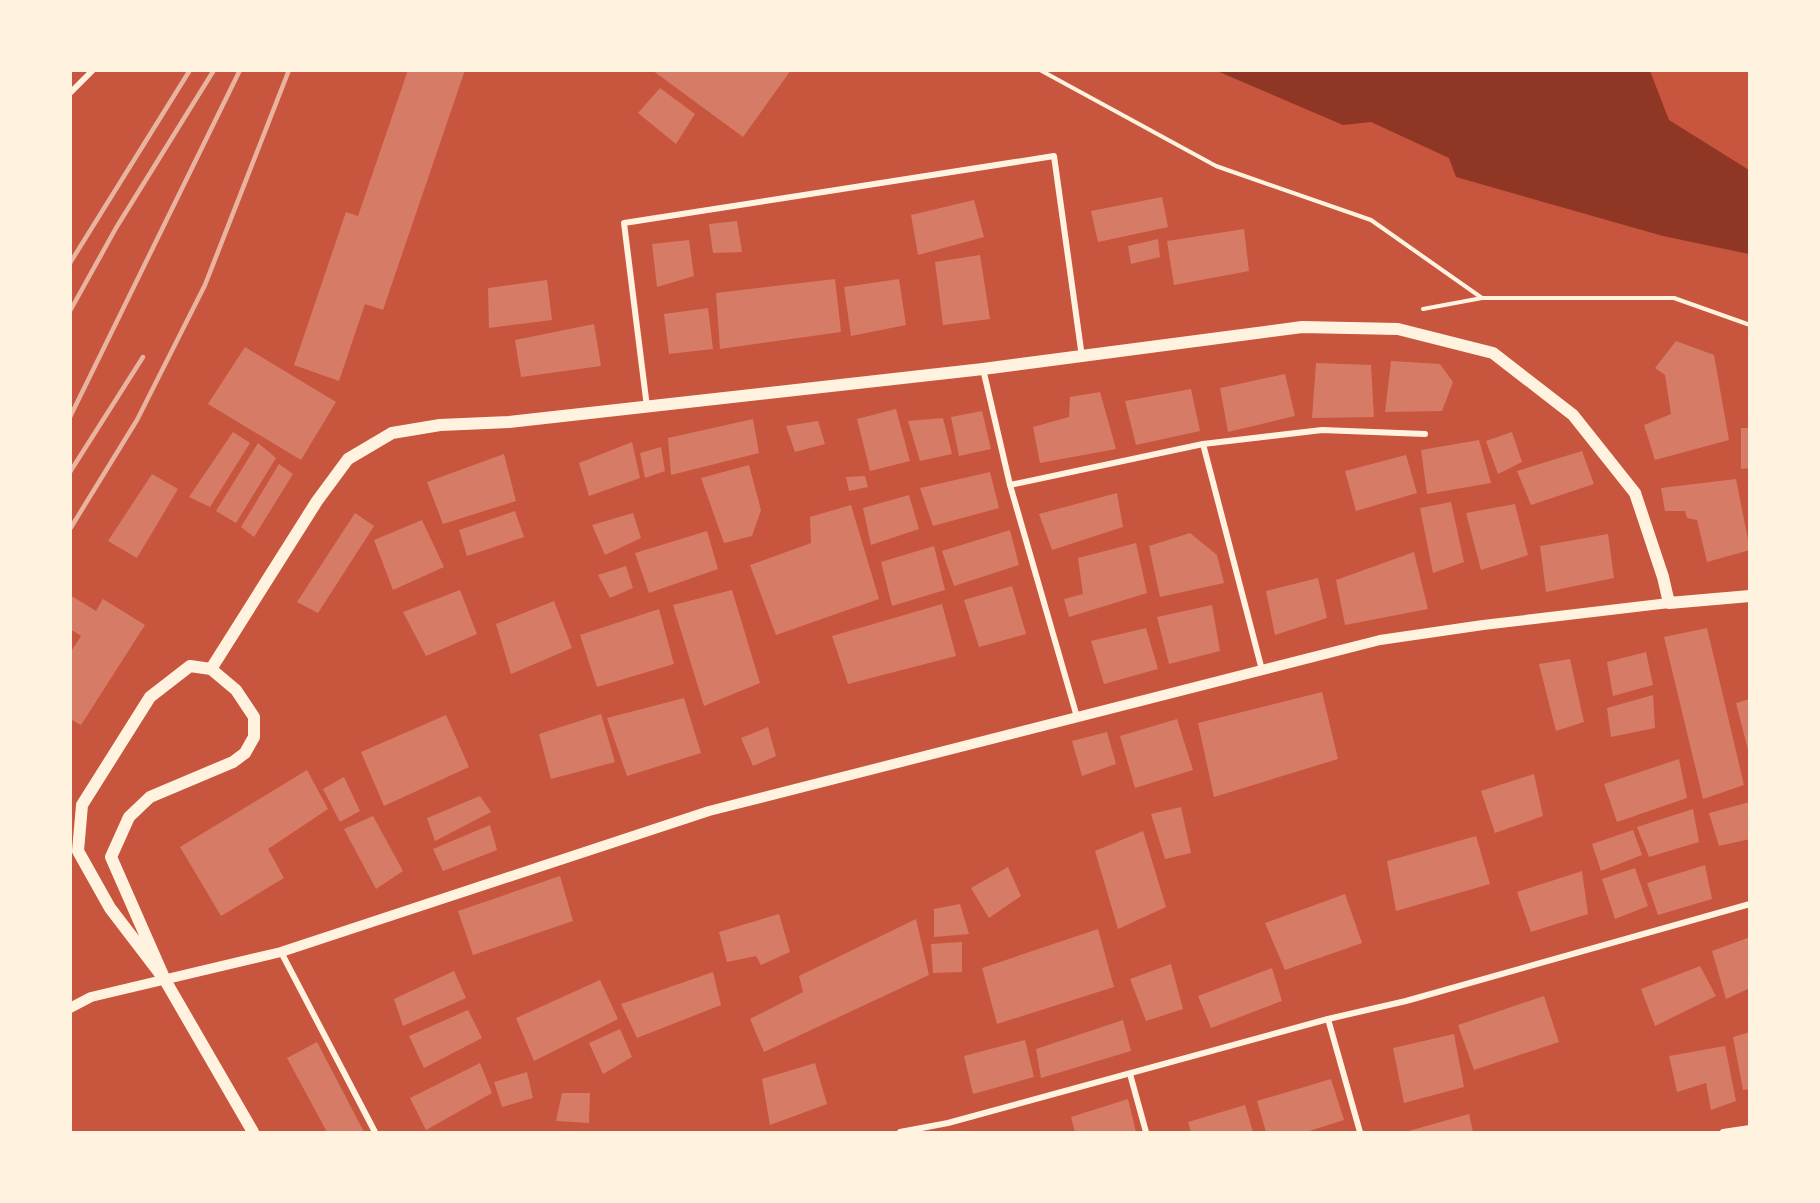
<svg xmlns="http://www.w3.org/2000/svg" width="1820" height="1203" viewBox="0 0 1820 1203" font-family="'Alegreya Sans',sans-serif">
	<rect width="100%" height="100%" fill="#c8553d"/>
	<polygon fill="#8f3625" points="1217,71 1650,71 1669,120 1749,170 1749,254 1663,236 1456,177 1449,158 1371,122 1343,125"/>
	<g fill="#d67c66">
		<polygon points="408,70 465,70 383,310 365,304 339,381 294,365 346,212 358,216"/>
		<polygon points="652,70 791,70 743,137"/>
		<polygon points="660,88 695,114 676,144 638,113"/>
		<polygon points="1162,197 1168,227 1098,242 1091,211"/>
		<polygon points="974,200 984,237 918,255 911,215"/>
		<polygon points="737,221 742,252 713,253 709,224"/>
		<polygon points="1244,229 1249,271 1174,285 1167,241"/>
		<polygon points="1158,239 1160,257 1131,264 1128,246"/>
		<polygon points="689,240 694,276 657,287 652,244"/>
		<polygon points="980,255 990,319 943,325 935,262"/>
		<polygon points="835,279 841,332 720,349 716,293"/>
		<polygon points="899,279 906,325 851,336 844,287"/>
		<polygon points="547,280 552,320 489,328 488,288"/>
		<polygon points="708,308 713,349 669,354 664,314"/>
		<polygon points="594,324 601,366 521,377 515,340"/>
		<polygon points="1676,341 1714,355 1729,440 1655,460 1644,425 1671,414 1665,375 1655,368"/>
		<polygon points="245,347 336,402 301,460 208,404"/>
		<polygon points="1391,361 1440,364 1453,382 1442,411 1385,412"/>
		<polygon points="1316,363 1371,365 1374,417 1312,418"/>
		<polygon points="1285,374 1295,416 1228,432 1220,388"/>
		<polygon points="1191,389 1200,431 1136,445 1125,401"/>
		<polygon points="1100,392 1116,449 1040,463 1033,427 1069,417 1070,397"/>
		<polygon points="896,409 910,461 870,471 857,419"/>
		<polygon points="982,411 991,449 959,456 951,417"/>
		<polygon points="943,418 952,454 920,461 908,421"/>
		<polygon points="753,419 759,453 671,475 668,438"/>
		<polygon points="818,421 825,444 795,452 786,426"/>
		<polygon points="1741,428 1750,428 1750,468 1741,469"/>
		<polygon points="233,432 250,443 210,507 189,497"/>
		<polygon points="1512,432 1522,462 1498,474 1486,441"/>
		<polygon points="1479,440 1491,483 1427,494 1421,450"/>
		<polygon points="632,442 640,478 589,496 579,463"/>
		<polygon points="258,443 276,458 236,523 216,511"/>
		<polygon points="661,447 665,471 645,478 640,453"/>
		<polygon points="1582,451 1594,484 1531,505 1517,471"/>
		<polygon points="504,454 516,501 443,524 427,482"/>
		<polygon points="1406,455 1417,493 1356,511 1345,471"/>
		<polygon points="279,464 293,474 254,537 241,527"/>
		<polygon points="749,465 761,510 752,536 724,543 701,478"/>
		<polygon points="990,472 999,508 933,526 920,488"/>
		<polygon points="152,474 178,489 137,558 108,541"/>
		<polygon points="865,476 868,487 849,491 846,477"/>
		<polygon points="1736,479 1750,550 1707,562 1697,520 1687,518 1685,511 1665,511 1661,488"/>
		<polygon points="1117,493 1123,527 1052,550 1039,514"/>
		<polygon points="909,495 919,529 871,545 863,508"/>
		<polygon points="1451,502 1464,562 1433,573 1420,508"/>
		<polygon points="1515,504 1528,555 1481,570 1466,513"/>
		<polygon points="851,505 879,599 776,635 750,565 811,543 810,517"/>
		<polygon points="515,511 524,537 467,556 459,530"/>
		<polygon points="355,513 374,526 318,613 297,602"/>
		<polygon points="633,513 641,538 605,555 592,525"/>
		<polygon points="422,520 444,567 393,590 374,540"/>
		<polygon points="1010,530 1019,565 954,586 942,551"/>
		<polygon points="707,531 718,569 649,593 635,553"/>
		<polygon points="1190,533 1217,555 1224,583 1160,597 1149,546"/>
		<polygon points="1608,534 1614,578 1546,592 1540,546"/>
		<polygon points="1136,543 1147,593 1069,617 1064,599 1083,594 1078,558"/>
		<polygon points="934,546 945,590 892,606 881,562"/>
		<polygon points="1414,552 1428,609 1345,625 1336,580"/>
		<polygon points="626,566 633,588 610,598 598,575"/>
		<polygon points="1318,578 1327,618 1275,635 1266,591"/>
		<polygon points="1012,586 1026,634 979,647 964,600"/>
		<polygon points="460,590 477,634 426,656 403,612"/>
		<polygon points="732,590 760,683 704,706 673,605"/>
		<polygon points="70,595 96,611 103,599 145,625 81,725 70,719 70,653 81,636 70,629"/>
		<polygon points="554,601 572,648 511,674 496,624"/>
		<polygon points="942,604 956,656 848,684 832,636"/>
		<polygon points="1212,605 1220,651 1169,664 1157,617"/>
		<polygon points="659,609 674,664 597,687 580,635"/>
		<polygon points="1146,628 1158,669 1104,684 1091,641"/>
		<polygon points="1707,628 1744,785 1703,799 1664,637"/>
		<polygon points="1646,652 1653,685 1613,696 1607,662"/>
		<polygon points="1570,659 1584,722 1556,731 1539,664"/>
		<polygon points="1322,692 1338,759 1214,797 1198,723"/>
		<polygon points="1653,695 1655,728 1611,737 1607,708"/>
		<polygon points="684,698 701,753 627,776 607,718"/>
		<polygon points="1750,699 1750,753 1749,754 1736,703"/>
		<polygon points="601,714 615,762 551,779 539,734"/>
		<polygon points="446,715 469,767 384,806 361,752"/>
		<polygon points="1177,719 1193,770 1135,788 1120,736"/>
		<polygon points="768,727 776,756 753,766 741,738"/>
		<polygon points="1107,732 1116,764 1082,776 1072,741"/>
		<polygon points="1679,759 1687,798 1617,822 1604,784"/>
		<polygon points="307,770 328,809 268,849 284,878 221,916 180,847"/>
		<polygon points="1534,774 1543,816 1495,833 1481,791"/>
		<polygon points="344,777 360,811 340,822 323,789"/>
		<polygon points="480,796 491,812 435,841 427,818"/>
		<polygon points="1750,802 1750,839 1719,846 1709,813"/>
		<polygon points="1181,807 1191,853 1165,859 1151,814"/>
		<polygon points="1693,809 1699,842 1649,857 1637,827"/>
		<polygon points="373,816 403,871 376,889 344,829"/>
		<polygon points="490,825 497,850 443,871 433,849"/>
		<polygon points="1633,830 1642,855 1601,871 1592,844"/>
		<polygon points="1143,831 1166,907 1118,929 1095,851"/>
		<polygon points="1476,836 1490,884 1396,911 1387,861"/>
		<polygon points="1705,865 1712,899 1658,915 1647,883"/>
		<polygon points="1008,867 1021,896 989,918 971,888"/>
		<polygon points="1635,868 1648,906 1615,919 1602,879"/>
		<polygon points="1582,871 1588,914 1531,932 1517,892"/>
		<polygon points="560,876 573,921 473,955 458,911"/>
		<polygon points="1345,894 1362,943 1285,970 1265,923"/>
		<polygon points="960,904 969,934 934,937 934,909"/>
		<polygon points="779,914 790,952 761,965 756,956 727,962 719,932"/>
		<polygon points="916,919 929,975 764,1052 750,1019 803,992 799,976"/>
		<polygon points="1098,929 1114,987 997,1024 982,968"/>
		<polygon points="1750,937 1750,988 1726,999 1712,951"/>
		<polygon points="962,942 962,972 933,973 931,944"/>
		<polygon points="1171,964 1183,1009 1146,1021 1130,979"/>
		<polygon points="1700,966 1716,996 1655,1026 1641,989"/>
		<polygon points="1272,968 1282,1001 1211,1028 1198,996"/>
		<polygon points="454,971 466,998 403,1026 394,999"/>
		<polygon points="713,972 721,1005 637,1038 621,1004"/>
		<polygon points="600,980 618,1019 534,1061 516,1018"/>
		<polygon points="1544,996 1559,1042 1474,1070 1458,1025"/>
		<polygon points="468,1010 482,1038 424,1068 409,1036"/>
		<polygon points="1123,1020 1131,1051 1041,1078 1036,1049"/>
		<polygon points="620,1029 632,1057 603,1074 589,1043"/>
		<polygon points="1750,1032 1750,1089 1743,1090 1733,1037"/>
		<polygon points="1454,1034 1464,1087 1404,1103 1393,1048"/>
		<polygon points="1025,1040 1034,1077 973,1094 964,1056"/>
		<polygon points="317,1042 364,1132 327,1132 287,1058"/>
		<polygon points="1725,1046 1736,1101 1711,1110 1706,1083 1677,1092 1669,1056"/>
		<polygon points="480,1063 492,1093 426,1130 410,1098"/>
		<polygon points="815,1063 827,1104 770,1125 762,1079"/>
		<polygon points="527,1072 533,1098 502,1107 494,1082"/>
		<polygon points="1331,1079 1344,1120 1306,1132 1266,1132 1257,1101"/>
		<polygon points="562,1093 590,1093 589,1123 556,1121"/>
		<polygon points="1128,1099 1136,1132 1075,1132 1071,1117"/>
		<polygon points="1245,1105 1253,1132 1191,1132 1188,1122"/>
		<polygon points="1469,1114 1473,1132 1405,1132"/>
	</g>
	<g fill="none" stroke-linecap="round" stroke-linejoin="round">
		<g stroke="#fff3e0" stroke-width="4">
			<polyline points="1040,70 1216,166 1371,220 1482,298"/>
			<polyline points="1423,309 1482,298 1674,298 1750,325"/>
		</g>
		<g stroke="#fff3e0" stroke-width="6">
			<polyline points="70,93 93,70"/>
			<polyline points="983,369 1010,485 1077,717"/>
			<polyline points="647,407 624,223 1054,156 1082,357"/>
			<polyline points="1203,444 1262,670"/>
			<polyline points="1010,485 1203,444 1322,430 1425,434"/>
			<polyline points="281,952 375,1132"/>
			<polyline points="1328,1019 1360,1132"/>
			<polyline points="1130,1074 1146,1132"/>
			<polyline points="900,1132 948,1123 1328,1019 1406,1001 1750,904"/>
			<polyline points="1723,1132 1750,1128"/>
		</g>
		<polyline stroke="#fff3e0" stroke-width="10" points="70,1008 91,997 281,952 709,811 1380,640 1483,625 1669,603"/>
		<g stroke="#fff3e0" stroke-width="12">
			<polyline points="211,669 317,501 348,459 392,433 440,425 509,422 983,369 1302,327 1398,329 1493,353 1573,415 1635,493 1663,577 1669,603 1750,596"/>
			<polyline points="165,980 111,857 129,817 150,797 233,762 245,753 254,737 254,717 236,690 211,669 190,666 150,697 82,805 78,851 110,908 165,980 253,1132"/>
		</g>
		<g stroke="#e9b49f" stroke-width="4.5">
			<polyline points="70,263 190,70"/>
			<polyline points="70,311 116,228 214,70"/>
			<polyline points="70,417 240,70"/>
			<polyline points="70,472 143,357"/>
			<polyline points="70,529 137,420 205,285 289,70"/>
		</g>
	</g>
	<rect width="1820" height="1203" fill="none" stroke="#fff3e0" stroke-width="144"/>
</svg>
